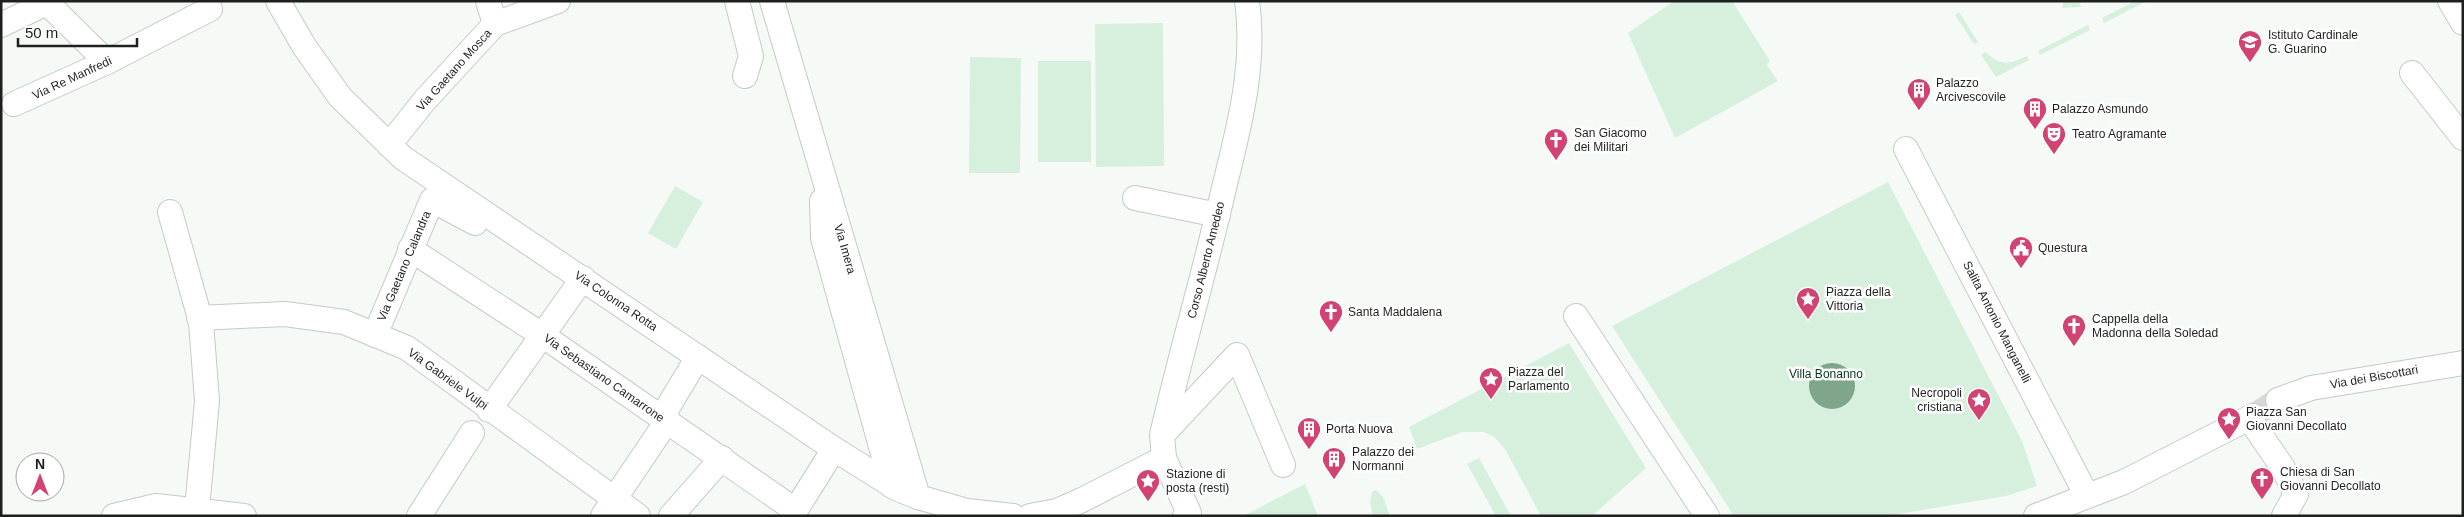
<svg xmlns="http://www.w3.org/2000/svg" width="2464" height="517" viewBox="0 0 2464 517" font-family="Arial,sans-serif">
	<rect width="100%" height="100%" fill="#f5faf6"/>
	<g fill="#d6f0dd">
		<polygon points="1674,1 1732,1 1770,61 1767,65 1778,81 1675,138 1628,33"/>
		<polygon points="2064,1 2079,1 2081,7 2062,8"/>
		<polygon points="2135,1 2147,1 2104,23 2102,18"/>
		<polygon points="1959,12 1978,42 1974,44 1955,15"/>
		<polygon points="1163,23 1164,166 1096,167 1095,24"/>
		<polygon points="2088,25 2090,30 2040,55 2038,51"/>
		<path d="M1985,52C2002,66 2007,65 2027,56L2029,60L1996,77L1981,55Z"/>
		<polygon points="970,57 1021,58 1020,173 969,173"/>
		<rect x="1038" y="61" width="53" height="101"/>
		<polygon points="1888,182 2022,441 2037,486 2006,496 1886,516 1734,516 1612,326"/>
		<polygon points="675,186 703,202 676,249 648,233"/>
		<polygon points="1569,343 1646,468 1592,516 1541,516 1505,449 1494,437 1484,432 1462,432 1417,449 1409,427"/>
		<polygon points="1479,458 1511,516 1496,516 1467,464"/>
		<polygon points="1305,484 1318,516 1243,516"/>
		<polygon points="1376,490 1383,497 1390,516 1373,516 1370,502 1372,492"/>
	</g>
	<circle fill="#7fa68b" cx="1832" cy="386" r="23"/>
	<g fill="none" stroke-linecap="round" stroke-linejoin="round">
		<polyline stroke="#d5d9d6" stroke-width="24" stroke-dasharray="24 12" stroke-linecap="butt" points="2253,416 2278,400"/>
		<g stroke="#c5cac6" stroke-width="26">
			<g id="minor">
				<polyline points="45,1 107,62"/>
				<polyline points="278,1 304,46 340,97 403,158 834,449 898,489 918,497 967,511 1013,516"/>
				<polyline points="488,1 495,24"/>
				<polyline points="737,1 751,56 745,76"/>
				<polyline points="772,1 918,497"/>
				<polyline points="2450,1 2463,23"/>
				<polyline points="1,25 51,1"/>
				<polyline points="2412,73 2463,138"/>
				<polyline points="14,104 107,62 210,9"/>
				<polyline points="389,145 425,100 495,24 558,1"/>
				<polyline points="1906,149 2087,496"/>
				<polyline points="1135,198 1218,215"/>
				<polyline points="822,201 823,238 892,486"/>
				<polyline points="170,212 201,322 207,401 197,509"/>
				<polyline points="410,249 542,335 795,510"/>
				<polyline points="1576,316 1707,516"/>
				<polyline points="199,318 285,314 344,322 407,348 638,516"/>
				<polyline points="375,335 432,200 475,223 476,220"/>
				<polyline points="2278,400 2311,388 2463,363"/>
				<polyline points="489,410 583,278"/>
				<polyline points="2249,418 2283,468 2296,494 2284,516"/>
				<polyline points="1164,433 1237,355 1283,465"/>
				<polyline points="114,516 156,506 244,516"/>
				<polyline points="419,516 472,433"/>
				<polyline points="603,516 667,421 666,410 698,357"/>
				<polyline points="671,516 722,458"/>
				<polyline points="792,516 834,449"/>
				<polyline points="1030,516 1057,511 1082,500 1164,458"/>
				<path d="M1185,516L1189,513L1164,458L1162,435C1181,352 1205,271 1224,188C1239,127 1256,65 1247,1"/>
				<polyline points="2036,516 2124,482 2253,416"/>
			</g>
		</g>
		<use href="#minor" stroke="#fff" stroke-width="24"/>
	</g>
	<defs>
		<g id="school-pin" transform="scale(1.25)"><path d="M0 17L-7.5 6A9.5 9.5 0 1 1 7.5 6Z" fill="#d04372" stroke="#fff"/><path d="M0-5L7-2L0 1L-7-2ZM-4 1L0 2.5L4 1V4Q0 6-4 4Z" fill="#fff"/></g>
		<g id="building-pin" transform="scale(1.25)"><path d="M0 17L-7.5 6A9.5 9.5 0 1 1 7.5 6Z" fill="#d04372" stroke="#fff"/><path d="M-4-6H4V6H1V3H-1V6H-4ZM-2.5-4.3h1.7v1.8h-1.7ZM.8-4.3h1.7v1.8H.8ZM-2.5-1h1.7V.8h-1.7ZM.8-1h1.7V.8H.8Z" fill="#fff"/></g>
		<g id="theatre-pin" transform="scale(1.25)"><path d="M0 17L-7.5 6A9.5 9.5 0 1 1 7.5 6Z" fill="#d04372" stroke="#fff"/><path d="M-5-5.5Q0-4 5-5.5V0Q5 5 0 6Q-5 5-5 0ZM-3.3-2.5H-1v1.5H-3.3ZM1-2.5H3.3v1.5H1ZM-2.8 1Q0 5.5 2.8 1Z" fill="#fff"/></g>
		<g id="church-pin" transform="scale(1.25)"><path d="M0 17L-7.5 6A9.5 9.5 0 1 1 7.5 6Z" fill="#d04372" stroke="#fff"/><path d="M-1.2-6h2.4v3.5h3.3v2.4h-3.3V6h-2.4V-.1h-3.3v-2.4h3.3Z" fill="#fff"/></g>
		<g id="civic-pin" transform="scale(1.25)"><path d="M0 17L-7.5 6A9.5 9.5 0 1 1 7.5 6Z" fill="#d04372" stroke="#fff"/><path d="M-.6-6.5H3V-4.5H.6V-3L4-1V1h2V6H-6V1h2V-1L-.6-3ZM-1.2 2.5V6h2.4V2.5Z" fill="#fff"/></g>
		<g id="sight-pin" transform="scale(1.25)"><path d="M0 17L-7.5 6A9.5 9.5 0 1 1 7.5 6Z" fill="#d04372" stroke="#fff"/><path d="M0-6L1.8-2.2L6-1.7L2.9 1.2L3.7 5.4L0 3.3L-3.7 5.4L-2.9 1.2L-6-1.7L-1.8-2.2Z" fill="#fff"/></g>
	</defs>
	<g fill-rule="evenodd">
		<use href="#school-pin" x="2250" y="42"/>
		<use href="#building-pin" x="1919" y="90"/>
		<use href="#building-pin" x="2035" y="109"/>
		<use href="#theatre-pin" x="2054" y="134"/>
		<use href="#church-pin" x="1556" y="140"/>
		<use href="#civic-pin" x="2021" y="248"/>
		<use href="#sight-pin" x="1808" y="299"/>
		<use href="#church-pin" x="1331" y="312"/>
		<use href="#church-pin" x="2074" y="326"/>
		<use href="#sight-pin" x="1491" y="379"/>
		<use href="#sight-pin" x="1979" y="400"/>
		<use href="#sight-pin" x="2229" y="419"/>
		<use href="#building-pin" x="1309" y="429"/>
		<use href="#building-pin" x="1334" y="459"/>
		<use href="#church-pin" x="2262" y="479"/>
		<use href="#sight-pin" x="1148" y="481"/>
	</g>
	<g text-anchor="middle" stroke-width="5" stroke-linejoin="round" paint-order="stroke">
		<g font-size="12" fill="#1e201e" stroke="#fff" text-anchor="start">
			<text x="2268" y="39">Istituto Cardinale<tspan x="2268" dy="14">G. Guarino</tspan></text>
			<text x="1936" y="87">Palazzo<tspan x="1936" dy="14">Arcivescovile</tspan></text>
			<text x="2052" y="113">Palazzo Asmundo</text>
			<text x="1574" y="137">San Giacomo<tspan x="1574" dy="14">dei Militari</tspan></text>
			<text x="2072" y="138">Teatro Agramante</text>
			<text x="2038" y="252">Questura</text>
			<text x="1826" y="296">Piazza della<tspan x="1826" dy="14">Vittoria</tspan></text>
			<text x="1348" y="316">Santa Maddalena</text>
			<text x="2092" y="323">Cappella della<tspan x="2092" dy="14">Madonna della Soledad</tspan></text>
			<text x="1508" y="376">Piazza del<tspan x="1508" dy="14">Parlamento</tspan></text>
			<text x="1962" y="397" text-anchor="end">Necropoli<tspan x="1962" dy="14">cristiana</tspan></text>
			<text x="2246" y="416">Piazza San<tspan x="2246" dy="14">Giovanni Decollato</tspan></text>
			<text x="1326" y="433">Porta Nuova</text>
			<text x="1352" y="456">Palazzo dei<tspan x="1352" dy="14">Normanni</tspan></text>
			<text x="2280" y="476">Chiesa di San<tspan x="2280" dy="14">Giovanni Decollato</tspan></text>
			<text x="1166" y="478">Stazione di<tspan x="1166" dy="14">posta (resti)</tspan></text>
		</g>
		<g font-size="12" fill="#1e201e" stroke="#fff">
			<text transform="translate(454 70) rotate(-48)" y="4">Via Gaetano Mosca</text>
			<text transform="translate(72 78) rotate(-25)" y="4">Via Re Manfredi</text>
			<text transform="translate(845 249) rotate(74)" y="4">Via Imera</text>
			<text transform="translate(1206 260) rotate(-76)" y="4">Corso Alberto Amedeo</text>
			<text transform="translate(404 266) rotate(-67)" y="4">Via Gaetano Calandra</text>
			<text transform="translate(616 301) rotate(34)" y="4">Via Colonna Rotta</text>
			<text transform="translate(1997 322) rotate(63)" y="4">Salita Antonio Manganelli</text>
			<text transform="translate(2374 377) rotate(-10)" y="4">Via dei Biscottari</text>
			<text transform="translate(604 378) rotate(35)" y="4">Via Sebastiano Camarrone</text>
			<text transform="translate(448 379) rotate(36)" y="4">Via Gabriele Vulpi</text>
		</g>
		<g font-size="12" fill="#04371c" stroke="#fff">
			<text x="1826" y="378">Villa Bonanno</text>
		</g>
	</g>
	<rect width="2464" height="517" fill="none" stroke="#1e201e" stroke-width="5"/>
	<g transform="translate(40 477)"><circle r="24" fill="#ffffff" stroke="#a5a6a5"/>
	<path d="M0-4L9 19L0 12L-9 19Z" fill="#d04372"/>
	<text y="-8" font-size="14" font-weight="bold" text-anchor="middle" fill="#1e201e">N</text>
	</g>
	<path d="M18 38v8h119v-8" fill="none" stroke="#1e201e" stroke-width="2.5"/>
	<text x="25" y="38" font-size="15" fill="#1e201e" stroke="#ffffff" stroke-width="4" paint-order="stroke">50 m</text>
</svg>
